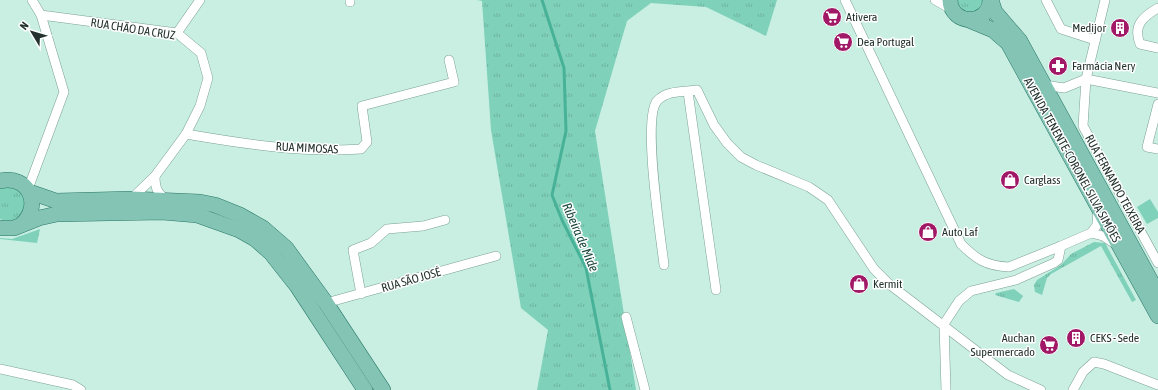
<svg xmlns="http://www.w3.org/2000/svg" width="1158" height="390" viewBox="0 0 1158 390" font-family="'Asap Condensed',sans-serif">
	<defs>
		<pattern id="grass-tufts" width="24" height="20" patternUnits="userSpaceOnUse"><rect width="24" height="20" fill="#7fd1ba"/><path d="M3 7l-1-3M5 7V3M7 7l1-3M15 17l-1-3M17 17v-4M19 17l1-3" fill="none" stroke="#6db4a0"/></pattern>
	</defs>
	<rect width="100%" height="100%" fill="#c8efe2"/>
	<g fill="url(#grass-tufts)">
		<polygon points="477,0 777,0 766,36 706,7 651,3 627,21 595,131 636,390 537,390 548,330 521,308 491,130 482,1"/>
		<polygon points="956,0 983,0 978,10 970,13 961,10"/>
		<path d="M6,187C37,188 25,230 0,219V189Z"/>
		<polygon points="40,229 37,243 0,239 0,238 12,239"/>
		<polygon points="1094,242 1105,243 1136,300 1132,302 1101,246 1051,274 1047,278 1042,295 1035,292 1034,285 1037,280 1061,265 1071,254"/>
		<polygon points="1014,289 1023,296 1019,302 995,295 996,293"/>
	</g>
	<polygon fill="#7fd1ba" points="1150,199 1158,212 1158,218 1147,224 1137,207"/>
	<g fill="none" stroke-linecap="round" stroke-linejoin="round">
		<polyline stroke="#48b298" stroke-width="3" points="542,0 564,68 566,131 552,195 562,220 586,268 610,390"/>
		<g stroke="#7ca196" stroke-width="10">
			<g id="street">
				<polyline points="350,0 350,2"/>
				<path d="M845,0L961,244C976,259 986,266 1009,267L1061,246"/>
				<polyline points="935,0 953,10"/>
				<polyline points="1046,0 1061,29 1095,40"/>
				<polyline points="1105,0 1086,79 1083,126 1158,263"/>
				<path d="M1158,8C1142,17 1133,26 1140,44L1158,48"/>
				<polyline points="41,15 177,33 201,53 208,78 200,106 186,134 155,176 131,199"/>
				<polyline points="177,33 200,0"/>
				<polyline points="1044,85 1064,88 1086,79 1158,93"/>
				<polyline points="688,92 716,290"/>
				<polyline points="1158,104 1147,147 1158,149"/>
				<path d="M186,134C244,144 302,153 361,149L367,142L362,106L454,82L449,60"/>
				<path d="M155,176C155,188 157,193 167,200"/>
				<polyline points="28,189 64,92 41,15 32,0"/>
				<polyline points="1091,233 1103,236 1117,245"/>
				<path d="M664,265C661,238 642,119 657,101C667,90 684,92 697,90L714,125L727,143L741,157L756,165L809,187L828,200L874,269L889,284L1008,375L1041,390"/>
				<polyline points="361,294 353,250 371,243 387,229 423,226 445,220"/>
				<polyline points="326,303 496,256"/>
				<polyline points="626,317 645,390"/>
				<polyline points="0,369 73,385 81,390"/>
				<polyline points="946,390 944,324 959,301 971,291 1016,280 1054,263 1058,260 1061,246 1091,233 1097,225 1098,209"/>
				<polyline points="1073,390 1083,372 1094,362 1104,364 1158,385"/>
			</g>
		</g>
		<g stroke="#2b7766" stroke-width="16">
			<g id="primary">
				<path d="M950,0C951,26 989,26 990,0"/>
				<polyline points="991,0 995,12 1020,41 1158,294"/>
				<polyline points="969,20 993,30 1008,43 1158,316"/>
				<path d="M0,181C29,174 43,206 21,225"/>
				<polyline points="30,192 56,201 131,199 200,202 215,205 240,215 263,228 286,248 326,303 383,390"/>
				<polyline points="0,228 14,228 39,218 57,214 162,212 197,215 239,230 255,239 271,253 297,286 365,390"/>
			</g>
		</g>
		<use href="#street" stroke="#fff" stroke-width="9"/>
		<use href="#primary" stroke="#83c4b5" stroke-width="15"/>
	</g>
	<defs>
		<g id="supermarket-disc" transform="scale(1)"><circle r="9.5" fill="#a01866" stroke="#fff"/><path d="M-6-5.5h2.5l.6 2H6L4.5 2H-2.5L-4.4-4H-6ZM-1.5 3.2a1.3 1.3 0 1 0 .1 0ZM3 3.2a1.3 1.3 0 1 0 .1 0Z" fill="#fff"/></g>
		<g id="building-disc" transform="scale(1)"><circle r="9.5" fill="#a01866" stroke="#fff"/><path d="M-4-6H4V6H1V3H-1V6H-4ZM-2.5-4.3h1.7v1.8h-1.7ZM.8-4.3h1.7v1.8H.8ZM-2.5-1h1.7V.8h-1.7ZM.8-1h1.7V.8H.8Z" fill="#fff"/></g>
		<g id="pharmacy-disc" transform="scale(1)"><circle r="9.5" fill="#a01866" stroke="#fff"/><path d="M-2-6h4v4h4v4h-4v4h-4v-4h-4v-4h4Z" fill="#fff"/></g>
		<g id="shop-disc" transform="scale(1)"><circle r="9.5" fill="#a01866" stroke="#fff"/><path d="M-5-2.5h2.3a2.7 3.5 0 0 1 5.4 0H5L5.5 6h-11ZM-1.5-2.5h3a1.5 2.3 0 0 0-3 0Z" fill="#fff"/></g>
	</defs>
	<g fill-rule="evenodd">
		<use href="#supermarket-disc" x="832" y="17"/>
		<use href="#building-disc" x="1120" y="28"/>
		<use href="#supermarket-disc" x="843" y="42"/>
		<use href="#pharmacy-disc" x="1058" y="66"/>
		<use href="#shop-disc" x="1010" y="180"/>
		<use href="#shop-disc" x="928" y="232"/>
		<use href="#shop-disc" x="859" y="284"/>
		<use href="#building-disc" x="1076" y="338"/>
		<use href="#supermarket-disc" x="1049" y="345"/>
	</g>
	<g text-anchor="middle" stroke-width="3" stroke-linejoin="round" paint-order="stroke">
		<g font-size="12" fill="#23322e" stroke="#fff" text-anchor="start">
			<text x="846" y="21">Ativera</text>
			<text x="1106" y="32" text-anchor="end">Medijor</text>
			<text x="857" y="46">Dea Portugal</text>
			<text x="1072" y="70">Farmácia Nery</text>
			<text x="1024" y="184">Carglass</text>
			<text x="942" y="236">Auto Laf</text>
			<text x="873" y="288">Kermit</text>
			<text x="1035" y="342" text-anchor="end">Auchan<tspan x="1035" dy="14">Supermercado</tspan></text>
			<text x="1090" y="342">CEKS - Sede</text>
		</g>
		<g font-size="12" fill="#23322e" stroke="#fff">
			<text transform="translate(133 29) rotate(9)" y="4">RUA CHÃO DA CRUZ</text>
			<text transform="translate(307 148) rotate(3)" y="4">RUA MIMOSAS</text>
			<text transform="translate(1072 160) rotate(61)" y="4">AVENIDA TENENTE-CORONEL SILVA SIMÕES</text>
			<text transform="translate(1115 184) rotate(61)" y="4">RUA FERNANDO TEIXEIRA</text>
			<text transform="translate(411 280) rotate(-16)" y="4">RUA SÃO JOSÉ</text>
		</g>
		<g font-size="13" font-style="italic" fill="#1b483d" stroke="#fff">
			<text transform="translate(581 237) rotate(67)" y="5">Ribeira de Mide</text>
		</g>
	</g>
	<g transform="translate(32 32) rotate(308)" stroke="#ffffff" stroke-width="3" paint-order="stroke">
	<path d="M0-3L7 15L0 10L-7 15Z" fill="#23322e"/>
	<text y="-6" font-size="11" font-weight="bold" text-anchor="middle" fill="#23322e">N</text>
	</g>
</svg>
